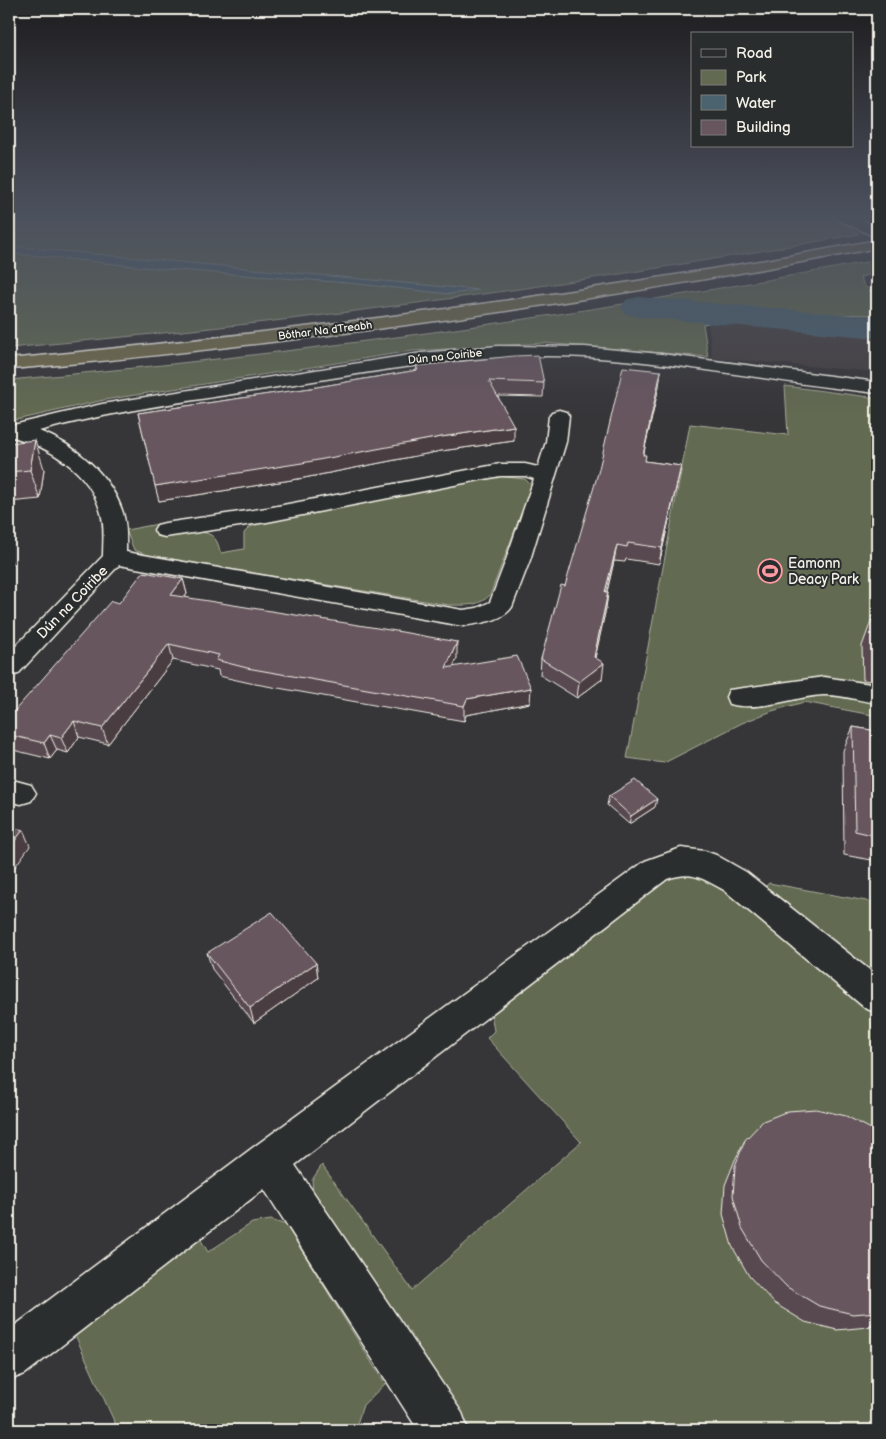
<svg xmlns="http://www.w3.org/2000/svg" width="886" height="1439" viewBox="0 0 886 1439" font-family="'Balsamiq Sans',sans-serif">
	<rect width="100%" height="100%" fill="#363538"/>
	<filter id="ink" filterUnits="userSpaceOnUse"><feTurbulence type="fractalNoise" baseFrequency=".02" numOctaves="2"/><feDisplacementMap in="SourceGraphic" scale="10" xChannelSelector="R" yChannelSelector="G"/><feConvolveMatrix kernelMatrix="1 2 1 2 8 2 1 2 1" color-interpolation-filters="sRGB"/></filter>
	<g filter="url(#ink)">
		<polygon fill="#453f43" points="746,311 877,312 877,372 712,358 708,320"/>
		<g fill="#626b51" stroke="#abae9c">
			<path d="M9,216H831L846,224L859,234C702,262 544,287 386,307C261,324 135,336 9,348Z"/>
			<path d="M877,260V273L860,277L864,285L877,298V315L760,313L703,324L708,357L544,343L412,351L104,400L17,420H9V380C300,354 590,314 877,260Z"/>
			<polygon points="785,386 877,398 877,716 804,702 772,711 742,723 664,763 627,758 690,424 788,435"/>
			<path d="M497,476L525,479L532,486L490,595C478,607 465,605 449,605L151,556L134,550L126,530L158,524L161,537C176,535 209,524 217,542C219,545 219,550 221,553L244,549V533L250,527L262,523Z"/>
			<polygon points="677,870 716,881 877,1015 877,1430 472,1430 314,1200 312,1180 322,1165 412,1290 581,1142 487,1038 494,1031 491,1013"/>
			<polygon points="769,883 877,903 877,983 770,897 765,890 765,887"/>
			<polygon points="271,1220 286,1225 385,1384 363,1405 355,1430 118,1430 71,1326 195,1230 208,1252 252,1223"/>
		</g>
		<polygon fill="#4b626f" stroke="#8f9b9f" points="9,246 479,290 450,294 349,283 164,269 9,253"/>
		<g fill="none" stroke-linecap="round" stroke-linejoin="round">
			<polygon fill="#4b626f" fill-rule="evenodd" points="638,297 877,317 877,338 638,317 626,314 621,307 626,300"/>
			<g stroke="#f4f1e8" stroke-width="3">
				<g id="minor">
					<polygon points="835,216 853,216 877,227 877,234 869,234 837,219"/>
					<path d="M498,346L585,347L661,354L877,382V393C780,383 684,363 586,357C477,351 371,372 265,389C189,401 113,411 39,431C75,444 111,475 123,513C127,526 126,539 126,552L463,610L477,608L490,602L506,560L534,479L525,476H500L267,522L165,537L157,535L154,530L157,525L165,523L267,508L500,464H525L538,467L546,442L549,416L552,412L559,410L566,412L569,416L566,442L530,560L512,607C502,622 479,623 463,626L119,565L18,674L9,677V653L103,556C103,542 105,527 101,513C90,471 49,446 9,436V426L102,404L422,353Z"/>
					<path d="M824,677L877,685V703C860,701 840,694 823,695C792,697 760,712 729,704L726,697L729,690Z"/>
					<polygon points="9,779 31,785 36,793 31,801 21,804 9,801"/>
					<path d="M681,848L705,851L716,855L746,872L877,976V1013L865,1008L724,890C702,878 692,870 667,879L295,1165L462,1413L468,1430H418L264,1189L25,1374L9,1380V1330L255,1146L645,861Z"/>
				</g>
			</g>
			<g stroke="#f4f1e8" stroke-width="3">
				<path id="highway" d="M877,240V248C673,287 469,319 263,343C178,353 94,363 9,369V359C300,331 589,294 877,240Z"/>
			</g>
			<use href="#minor" fill="#2a2d2e" fill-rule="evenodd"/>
			<use href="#highway" fill="#736c4b" fill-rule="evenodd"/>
		</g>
		<g fill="#594a51" stroke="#f4f1e8">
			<polygon points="416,366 544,383 543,397 498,396 514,441 441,451 304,478 159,501 138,413 311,388 417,370"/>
			<polygon points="661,371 659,386 643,455 645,461 681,466 659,564 626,559 625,562 614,561 607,592 608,592 606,608 595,658 602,679 577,698 540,675 541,659 565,586"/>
			<polygon points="9,443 44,469 40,499 9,502"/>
			<polygon points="183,579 187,594 184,598 457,658 453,667 530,703 466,715 464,721 250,683 219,676 218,670 173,660 108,744 79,737 68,753 57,750 50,759 9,749 9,717 119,603"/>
			<polygon points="873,616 877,617 877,682 863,680 862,646"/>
			<polygon points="853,727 877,731 877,861 844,855 843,751"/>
			<polygon points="609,796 655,807 629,824 607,805"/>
			<polygon points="207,953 316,963 318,978 254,1023 212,969"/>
			<polygon points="877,1133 877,1322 868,1327 837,1330 805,1322 774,1303 749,1276 732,1246 723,1214 725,1185 735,1160 745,1140"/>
		</g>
		<g fill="#483c42" stroke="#f4f1e8">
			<polygon points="661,371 659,386 640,470 643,455"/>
			<polygon points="514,426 514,441 441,451 304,478 159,501 155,486 441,437"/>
			<polygon points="35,440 44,469 40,499 30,470"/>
			<polygon points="681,466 678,481 659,564 662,548"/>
			<polygon points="617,545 614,561 603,608 605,592"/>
			<polygon points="9,555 12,564 9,590"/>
			<polygon points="183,579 187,594 174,611 171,595"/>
			<polygon points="608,592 606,608 592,672 604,663 602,679 577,698 579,682 594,657"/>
			<polygon points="457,642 457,658 446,683 446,668"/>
			<polygon points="169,644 173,660 108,744 102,728"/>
			<polygon points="531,688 530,703 466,715 464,721 464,706 467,699"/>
			<polygon points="74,721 79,737 68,753 61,738"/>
			<polygon points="50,735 57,750 50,759 44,743"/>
			<polygon points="657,799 655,807 629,824 631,816"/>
			<polygon points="23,830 30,846 9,875 9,848"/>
			<polygon points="316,963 318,978 254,1023 250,1008"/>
			<polygon points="877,1318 877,1322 868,1327"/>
		</g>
		<g fill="#67565e" stroke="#f4f1e8">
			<polygon points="538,355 544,383 489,381 514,426 441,437 302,463 155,486 138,413 311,388 418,370 416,366 514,356"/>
			<polygon points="623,367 661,371 643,455 646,455 645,461 681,466 662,548 628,543 627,547 617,545 605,592 608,592 594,657 604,663 579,682 541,659 561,585 565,586 598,473"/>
			<polygon points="35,440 30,470 9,472 9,443"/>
			<polygon points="143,572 183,579 171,595 402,632 457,642 446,668 517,656 531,688 467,699 464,706 247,668 216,660 219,655 169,644 102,728 74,721 61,738 50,735 44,743 9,735 9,717 111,601 119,603"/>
			<polygon points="873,616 877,617 877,650 875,650"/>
			<polygon points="853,727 877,731 877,836 855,831"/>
			<polygon points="635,780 657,799 631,816 609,796"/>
			<polygon points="9,826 23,830 9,848"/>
			<polygon points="272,912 316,963 250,1008 207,953"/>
			<polygon points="816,1109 846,1116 875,1131 877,1133 877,1312 853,1314 819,1306 787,1287 761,1260 742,1228 733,1196 735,1166 745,1140 763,1121 788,1111"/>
		</g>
	</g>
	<linearGradient id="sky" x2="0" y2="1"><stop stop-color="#1e1d1f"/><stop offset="0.52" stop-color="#4c515e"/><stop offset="1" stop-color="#4c515e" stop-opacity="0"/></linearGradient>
	<rect width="886" height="417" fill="url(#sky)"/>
	<defs>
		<g id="stadium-ring" transform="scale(1.25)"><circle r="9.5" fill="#2a2d2e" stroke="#ff9aa2" stroke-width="1.5"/><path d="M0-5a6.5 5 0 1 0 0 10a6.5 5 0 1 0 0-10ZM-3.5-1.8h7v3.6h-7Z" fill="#ff9aa2"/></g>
	</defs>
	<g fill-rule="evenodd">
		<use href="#stadium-ring" x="770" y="571"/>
	</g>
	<g text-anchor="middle" stroke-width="4" stroke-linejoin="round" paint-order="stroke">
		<g font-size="11" fill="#f4f1e8" stroke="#2a2d2e">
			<text transform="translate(325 330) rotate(-7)" y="4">Bóthar Na dTreabh</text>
			<text transform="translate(445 356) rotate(-6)" y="4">Dún na Coiribe</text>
		</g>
		<g font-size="14" fill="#f4f1e8" stroke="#2a2d2e" text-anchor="start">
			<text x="788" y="568">Eamonn<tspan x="788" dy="16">Deacy Park</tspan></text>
		</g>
		<g font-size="14" fill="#f4f1e8" stroke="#2a2d2e">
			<text transform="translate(72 602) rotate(-46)" y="5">Dún na Coiribe</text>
		</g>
	</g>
	<rect width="886" height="1439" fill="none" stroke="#2a2d2e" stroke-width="30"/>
	<rect x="15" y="15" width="856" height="1409" fill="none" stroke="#f4f1e8" stroke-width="2" filter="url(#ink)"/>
	<rect x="691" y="32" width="162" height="115" fill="#2a2d2e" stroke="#7b7b78"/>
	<rect x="701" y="49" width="25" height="8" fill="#2a2d2e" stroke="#7b7b78"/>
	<text x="736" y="58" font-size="15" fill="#f4f1e8">Road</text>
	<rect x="701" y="70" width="25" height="15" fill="#626b51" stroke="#7b7b78"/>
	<text x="736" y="82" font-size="15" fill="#f4f1e8">Park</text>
	<rect x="701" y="95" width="25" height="15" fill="#4b626f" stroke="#7b7b78"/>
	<text x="736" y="108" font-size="15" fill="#f4f1e8">Water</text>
	<rect x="701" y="120" width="25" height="15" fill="#67565e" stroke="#7b7b78"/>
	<text x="736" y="132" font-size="15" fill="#f4f1e8">Building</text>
</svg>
